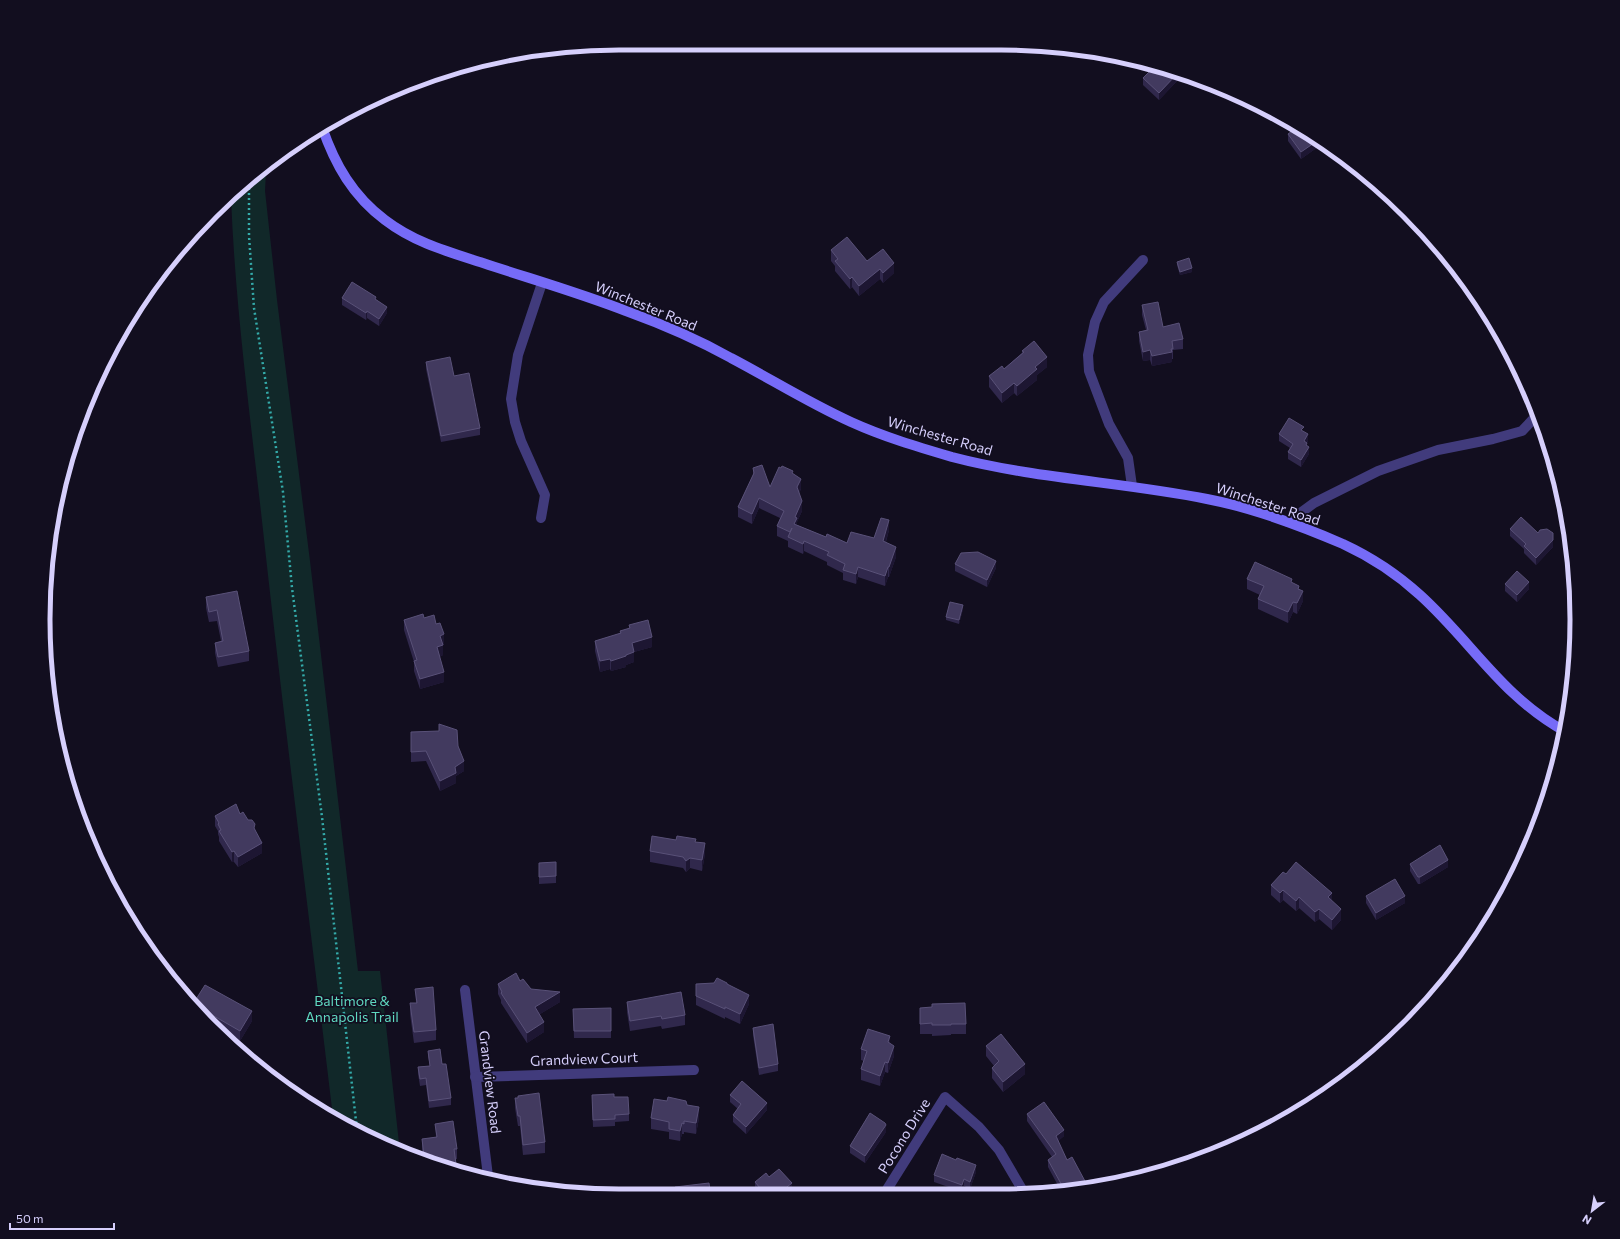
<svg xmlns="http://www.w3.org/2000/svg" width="1620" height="1239" viewBox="0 0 1620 1239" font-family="Commissioner,sans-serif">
	<rect width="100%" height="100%" fill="#120e1f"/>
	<path fill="#112829" d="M266,171L265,191L277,300L310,561L358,971H380L400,1152L333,1117C309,915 283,714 261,512C249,407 235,302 231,197Z"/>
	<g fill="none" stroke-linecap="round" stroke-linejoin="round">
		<polyline stroke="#34abaa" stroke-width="2.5" stroke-dasharray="2 3" stroke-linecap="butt" points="249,183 249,236 254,308 283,492 292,588 322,817 357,1130"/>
		<g stroke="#413b7c" stroke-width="10">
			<polyline points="1132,486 1128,458 1109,424 1089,371 1088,355 1095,322 1104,302 1143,260"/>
			<polyline points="541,518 545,495 521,441 515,422 511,399 518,355 542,283"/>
			<polyline points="1288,522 1314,503 1378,471 1438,450 1493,439 1522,431 1538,414"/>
			<polyline points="465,990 488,1176"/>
			<polyline points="475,1077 694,1070"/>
			<polyline points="886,1191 945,1097 979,1127 999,1150 1023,1191"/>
		</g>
		<path stroke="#766bf7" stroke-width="10" d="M322,127C335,165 353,196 385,220C415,243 449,252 483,263C531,279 580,293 626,311C662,324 697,339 731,358C771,379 809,403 851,422C884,437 918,447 952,457C1036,479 1123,482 1207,499C1254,508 1299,525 1343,544C1371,557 1397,574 1420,595C1472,642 1502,697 1566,732"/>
	</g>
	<g fill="#30284c">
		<polygon points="1143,78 1177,81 1159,100 1143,85"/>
		<polygon points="1288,134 1322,144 1301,159 1288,141"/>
		<polygon points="1332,150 1351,162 1370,180 1365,183 1358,173 1355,175 1348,164 1345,166"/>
		<polygon points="831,250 867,261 894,273 883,283 880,279 859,296 852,287 850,289 835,271 835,266 831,261"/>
		<polygon points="1177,262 1192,272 1180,275 1177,265"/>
		<polygon points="342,298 376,300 387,313 379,326 367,318 366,320 342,305"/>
		<polygon points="1142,305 1163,327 1183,339 1183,349 1173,350 1173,359 1172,359 1172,362 1152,366 1150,360 1143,361 1139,341 1139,332 1146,330 1142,315"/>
		<polygon points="1022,351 1047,367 1037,375 1037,380 1017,396 1014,393 1002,403 989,387 989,376 1004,369 1022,353"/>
		<polygon points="426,362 454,376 480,428 480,435 441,442 426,369"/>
		<polygon points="1304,432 1308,441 1307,443 1307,446 1309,454 1301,467 1288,459 1288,452 1290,448 1279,441 1279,434"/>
		<polygon points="753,468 770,487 793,474 801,489 799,493 802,511 797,522 797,525 826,537 847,543 874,538 889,530 886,542 896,557 889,577 888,577 885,586 858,577 856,584 843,580 843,573 827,565 827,562 804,551 803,554 788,547 788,541 777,536 777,526 780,518 759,508 752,524 738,517 738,507 753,476"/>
		<polygon points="1510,529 1553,547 1536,565 1524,553 1524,549 1510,536"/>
		<polygon points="955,564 996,568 987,587 955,571"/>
		<polygon points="1247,579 1292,583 1299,589 1303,601 1297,614 1293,612 1288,623 1258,609 1258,599 1260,595 1247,589"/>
		<polygon points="1505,584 1529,589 1517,602 1505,591"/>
		<polygon points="206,597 249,651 249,661 218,667 215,653 215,643 221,641 217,621 209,622 206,608"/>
		<polygon points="963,609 959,624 946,620 946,617"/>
		<polygon points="424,618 436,624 444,645 443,645 443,655 439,657 444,682 420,689 414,671 414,662 404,630 404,620"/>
		<polygon points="629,625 652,647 634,652 634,662 626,665 626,667 611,671 610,669 600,672 595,651 595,641 620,634 620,631 629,629"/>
		<polygon points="411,732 458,746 464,771 456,776 456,783 440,791 426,761 411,762"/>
		<polygon points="240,814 248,820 255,829 262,853 238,867 234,862 232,862 219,841 219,837 218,834 218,831 215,826 215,816"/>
		<polygon points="676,840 696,842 705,854 702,871 690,868 686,872 683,868 650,862 650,851"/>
		<polygon points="556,862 556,883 539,884 539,863"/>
		<polygon points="1410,864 1448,867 1420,884 1418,884 1410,871"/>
		<polygon points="1286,874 1332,901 1341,920 1332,930 1319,919 1315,922 1299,908 1296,911 1283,900 1280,903 1271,895 1271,885"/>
		<polygon points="1366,896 1405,903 1376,920 1366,903"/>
		<polygon points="520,981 531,989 560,1002 540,1014 544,1032 527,1043 501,1003 501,1000 498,994 498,984"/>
		<polygon points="696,984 727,984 749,1004 740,1024 725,1017 725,1019 696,1005"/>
		<polygon points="415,989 436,1030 436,1040 414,1043 410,1014 410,1003 416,1003"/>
		<polygon points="627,1002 685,1015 685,1025 662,1029 661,1026 630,1031 627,1012"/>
		<polygon points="193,1004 252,1021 240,1041 208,1022"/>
		<polygon points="611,1008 611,1038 574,1038 573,1009"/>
		<polygon points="920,1008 966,1024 966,1034 951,1034 951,1035 932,1036 932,1034 920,1034"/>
		<polygon points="753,1028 778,1064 778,1071 759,1075 753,1035"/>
		<polygon points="890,1044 894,1056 888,1073 885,1072 880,1086 861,1080 861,1069 864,1061 861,1060 861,1049"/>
		<polygon points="986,1046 1025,1074 1003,1092 992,1078 992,1068 994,1066 986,1056"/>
		<polygon points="428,1051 442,1064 451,1098 451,1105 429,1108 426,1085 420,1086 418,1074 418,1067 430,1066 428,1057"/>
		<polygon points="730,1095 767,1110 746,1134 733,1122 733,1115 738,1109 730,1102"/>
		<polygon points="614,1097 629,1114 629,1121 615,1122 615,1126 593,1127 592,1102"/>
		<polygon points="515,1098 545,1142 545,1153 523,1155 520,1126 518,1126 515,1108"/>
		<polygon points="687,1105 699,1118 696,1134 684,1132 684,1134 682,1134 680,1141 669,1139 669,1132 651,1129 651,1118"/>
		<polygon points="1027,1114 1064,1136 1058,1141 1067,1160 1086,1189 1076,1191 1061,1191 1048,1167 1048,1160 1052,1157 1027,1121"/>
		<polygon points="435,1124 457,1149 457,1159 456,1159 456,1168 423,1159 422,1149 422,1139 436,1137"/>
		<polygon points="886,1132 865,1163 850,1153 850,1146"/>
		<polygon points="976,1172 970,1189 964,1186 962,1191 960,1191 934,1182 934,1175"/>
		<polygon points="769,1177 792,1190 757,1191 755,1189 755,1182"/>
	</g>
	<g fill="#1d1632">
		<polygon points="1177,74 1177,81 1159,100 1159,93"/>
		<polygon points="1317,141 1322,144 1301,159 1301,152"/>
		<polygon points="1345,158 1348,160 1348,164 1345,166"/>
		<polygon points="1355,166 1358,168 1358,173 1355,175"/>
		<polygon points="1365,175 1370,180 1365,183"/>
		<polygon points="894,263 894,273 883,283 883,273"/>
		<polygon points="1192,268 1192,272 1180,275 1180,272"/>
		<polygon points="880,269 880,279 859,296 859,286"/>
		<polygon points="852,277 852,287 850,289 850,279"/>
		<polygon points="387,307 387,313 379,326 379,319"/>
		<polygon points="367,311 367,318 366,320 366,313"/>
		<polygon points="1150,350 1150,360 1143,361 1143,352"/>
		<polygon points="1172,352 1172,362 1152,366 1152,356"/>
		<polygon points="1047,357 1047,367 1037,375 1037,380 1017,396 1017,386 1035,367"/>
		<polygon points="1014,383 1014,393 1002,403 1002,393"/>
		<polygon points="1308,434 1308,441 1304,448 1304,441"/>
		<polygon points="1307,443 1307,450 1309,447 1309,454 1301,467 1301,460"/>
		<polygon points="801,479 801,489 797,497 797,487"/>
		<polygon points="759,498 759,508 752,524 752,514"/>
		<polygon points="802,501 802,511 797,522 797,528 794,534 795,517"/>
		<polygon points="889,520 889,530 883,551 883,541"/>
		<polygon points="1553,540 1553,547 1536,565 1536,558"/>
		<polygon points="804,541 804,551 803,554 803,544"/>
		<polygon points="896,547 896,557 889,577 889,567"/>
		<polygon points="996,561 996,568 987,587 987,580"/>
		<polygon points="858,567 858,577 856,584 856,574"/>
		<polygon points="888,567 888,577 885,586 885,576"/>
		<polygon points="1529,582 1529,589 1517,602 1517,595"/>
		<polygon points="1303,591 1303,601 1297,614 1297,603"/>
		<polygon points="1293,602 1293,612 1288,623 1288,612"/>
		<polygon points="963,605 963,609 959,624 959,620"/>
		<polygon points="444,634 444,645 440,646 440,636"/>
		<polygon points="652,637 652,647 634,652 634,662 626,665 626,667 611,671 611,661 632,643"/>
		<polygon points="443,645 443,655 437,658 437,647"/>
		<polygon points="610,659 610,669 600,672 600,661"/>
		<polygon points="444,672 444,682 420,689 420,679"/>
		<polygon points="464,761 464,771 456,776 456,783 440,791 440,781 455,767"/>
		<polygon points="262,843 262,853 238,867 238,857"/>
		<polygon points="705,843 705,854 702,871 702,860"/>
		<polygon points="234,851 234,862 232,862 232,852"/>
		<polygon points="690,858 690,868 686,872 686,861"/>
		<polygon points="1448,860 1448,867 1420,884 1420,877"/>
		<polygon points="1283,890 1283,900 1280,903 1280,893"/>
		<polygon points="1332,893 1332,903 1328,897"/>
		<polygon points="1405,896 1405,903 1376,920 1376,913"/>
		<polygon points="1299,897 1299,908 1296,911 1296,901"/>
		<polygon points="1319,909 1319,919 1315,922 1315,912"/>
		<polygon points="1341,909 1341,920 1332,930 1332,920"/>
		<polygon points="560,992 560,1002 535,1017 535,1007"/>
		<polygon points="749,995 749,1004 740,1024 740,1014"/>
		<polygon points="252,1011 252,1021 240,1041 240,1031"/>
		<polygon points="544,1022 544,1032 527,1043 527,1033"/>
		<polygon points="890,1036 890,1046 888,1042"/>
		<polygon points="894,1046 894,1056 888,1073 888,1063"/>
		<polygon points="885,1062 885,1072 880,1086 880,1076"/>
		<polygon points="1025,1064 1025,1074 1003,1092 1003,1082"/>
		<polygon points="767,1103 767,1110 746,1134 746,1127"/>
		<polygon points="699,1107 699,1118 696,1134 696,1123"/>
		<polygon points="682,1123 682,1134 680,1141 680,1131"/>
		<polygon points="886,1125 886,1132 865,1163 865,1156"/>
		<polygon points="1064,1130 1064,1136 1056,1143 1056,1136"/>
		<polygon points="976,1165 976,1172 970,1189 970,1182"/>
		<polygon points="964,1179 964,1186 962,1191 962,1185"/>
		<polygon points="792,1183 792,1190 791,1191 782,1191"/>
		<polygon points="1086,1183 1086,1189 1076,1191 1071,1191"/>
	</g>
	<g fill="#423a5f" stroke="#595178">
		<polygon points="1156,65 1174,72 1177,74 1159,93 1143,78"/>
		<polygon points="1296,128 1317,141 1301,152 1288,134"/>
		<polygon points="847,237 867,261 883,249 894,263 883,273 880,269 859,286 852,277 850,279 835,261 838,259 831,250"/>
		<polygon points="1189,258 1192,268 1180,272 1177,262"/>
		<polygon points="352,282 376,297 375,299 387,307 379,319 367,311 366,313 342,298"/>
		<polygon points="1158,302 1163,327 1179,323 1183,339 1172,341 1173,349 1171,349 1172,352 1152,356 1150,350 1143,352 1139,332 1148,330 1142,305"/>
		<polygon points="1034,341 1047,357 1035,367 1037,369 1017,386 1014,383 1002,393 989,376 1002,366 1004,369 1024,352 1022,351"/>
		<polygon points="450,357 454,376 469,373 480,428 441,436 426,362"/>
		<polygon points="1289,418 1304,427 1301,430 1308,434 1304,441 1307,443 1306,445 1309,447 1301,460 1288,452 1293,444 1279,434"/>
		<polygon points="762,465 770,487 779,467 781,468 782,466 793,471 792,473 801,479 797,487 802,501 795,517 797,518 794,524 826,537 827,534 847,543 851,532 874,538 881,518 889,520 883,541 896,547 889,567 888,567 885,576 858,567 856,574 843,570 845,564 827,555 829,552 804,541 803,544 788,537 792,528 790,532 777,526 784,511 759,498 752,514 738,507 754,473 753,468"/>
		<polygon points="1521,517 1538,533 1540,530 1547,529 1553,533 1553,540 1536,558 1524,546 1526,544 1510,529"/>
		<polygon points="978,552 996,561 987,580 955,564 961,553"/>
		<polygon points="1255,562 1292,579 1291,582 1299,586 1298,589 1303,591 1297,603 1293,602 1288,612 1258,599 1264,586 1247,579"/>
		<polygon points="1517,571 1529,582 1517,595 1505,584"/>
		<polygon points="237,591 249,651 218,657 215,643 223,641 217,610 209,612 206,597"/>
		<polygon points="950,602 963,605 959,620 946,617"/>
		<polygon points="423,614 424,618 434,615 436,624 440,623 444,634 440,636 443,645 437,647 444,672 420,679 414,661 417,660 404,620"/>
		<polygon points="648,620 652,637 632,643 634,652 626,655 626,656 611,661 610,659 600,661 595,641 621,633 620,631 630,628 629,625"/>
		<polygon points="439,724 457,730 458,746 464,761 455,767 456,773 440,781 426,751 411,752 411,732 439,731"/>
		<polygon points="236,804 240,814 243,812 248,820 252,820 255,824 254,828 262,843 238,857 234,851 232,852 219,831 221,830 218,824 219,823 215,816"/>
		<polygon points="652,836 676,840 677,836 696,839 695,842 705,843 702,860 690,858 686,861 683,857 650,851"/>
		<polygon points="1440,845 1448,860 1420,877 1418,877 1410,864"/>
		<polygon points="556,862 556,876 539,877 539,863"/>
		<polygon points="1296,862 1332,893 1328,897 1341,909 1332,920 1319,909 1315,912 1299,897 1296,901 1283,890 1280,893 1271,885 1283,872 1286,874"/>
		<polygon points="1395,879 1405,896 1376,913 1366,896"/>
		<polygon points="516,973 520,981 523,979 531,989 560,992 535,1007 544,1022 527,1033 501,993 502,992 498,984"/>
		<polygon points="717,978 727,983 727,984 749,995 740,1014 725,1007 725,1009 696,996 696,984 714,983"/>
		<polygon points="205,985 252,1011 240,1031 193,1004"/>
		<polygon points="433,987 436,1030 414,1032 410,1003 417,1003 415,989"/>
		<polygon points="681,992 685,1015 662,1019 661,1016 630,1021 627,1002"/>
		<polygon points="965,1003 966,1024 951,1024 951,1025 932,1025 932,1023 920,1024 920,1008 932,1007 932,1004"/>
		<polygon points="611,1008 611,1031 574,1031 573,1009"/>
		<polygon points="773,1024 778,1064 759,1068 753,1028"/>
		<polygon points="868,1029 890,1036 888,1042 894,1046 888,1063 885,1062 880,1076 861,1069 867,1051 861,1049"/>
		<polygon points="1001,1034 1025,1064 1003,1082 992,1068 999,1061 986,1046"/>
		<polygon points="440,1049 442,1064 446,1064 451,1098 429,1101 426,1078 420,1079 418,1067 430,1066 428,1051"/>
		<polygon points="742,1081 767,1103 746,1127 733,1115 741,1104 730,1095"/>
		<polygon points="539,1093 545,1142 523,1145 520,1116 518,1116 515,1098 518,1098 518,1096"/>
		<polygon points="614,1094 614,1097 628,1097 629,1114 615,1115 615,1119 593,1120 592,1095"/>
		<polygon points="668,1097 686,1101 687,1105 699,1107 696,1123 684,1121 684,1124 682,1123 680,1131 669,1129 669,1122 651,1118 654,1099 667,1101"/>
		<polygon points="1044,1102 1064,1130 1056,1136 1067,1160 1072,1157 1086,1183 1071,1191 1065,1191 1048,1160 1056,1154 1027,1114"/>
		<polygon points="870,1113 885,1123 886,1125 865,1156 850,1146"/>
		<polygon points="453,1121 457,1149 454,1149 456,1164 449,1166 434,1162 433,1155 424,1156 422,1139 437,1137 435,1124"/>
		<polygon points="942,1154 956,1160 957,1158 976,1165 970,1182 964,1179 962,1185 934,1175"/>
		<polygon points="779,1169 792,1183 782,1191 757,1191 760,1188 755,1182 766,1173 769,1177"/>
		<polygon points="709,1183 710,1191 660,1191 675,1189 675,1187"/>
	</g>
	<g text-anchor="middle" stroke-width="3.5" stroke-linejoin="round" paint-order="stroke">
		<g font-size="14" fill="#d6cffc" stroke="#120e1f">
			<text transform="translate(646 306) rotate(22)" y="5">Winchester Road</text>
			<text transform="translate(940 436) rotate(16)" y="5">Winchester Road</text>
			<text transform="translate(1268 504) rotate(18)" y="5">Winchester Road</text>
			<text transform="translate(584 1059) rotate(-2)" y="5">Grandview Court</text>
			<text transform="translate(490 1082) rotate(83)" y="5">Grandview Road</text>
			<text transform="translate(904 1136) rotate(-58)" y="5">Pocono Drive</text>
		</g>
		<g font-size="14" fill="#5fd8c0" stroke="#120e1f">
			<text x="352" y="1006">Baltimore &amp;<tspan x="352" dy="16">Annapolis Trail</tspan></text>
		</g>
	</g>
	<path d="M0 0H1620V1239H0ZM619 50H1001A569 569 0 0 1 1570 619V620A569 569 0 0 1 1001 1189H619A569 569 0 0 1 50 620V619A569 569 0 0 1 619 50Z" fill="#120e1f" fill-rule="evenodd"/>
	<path fill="none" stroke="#d6cffc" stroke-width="5" d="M619 50H1001A569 569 0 0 1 1570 619V620A569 569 0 0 1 1001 1189H619A569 569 0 0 1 50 620V619A569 569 0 0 1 619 50Z"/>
	<g transform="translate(1592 1211) rotate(211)" stroke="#120e1f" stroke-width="3" paint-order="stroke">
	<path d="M0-3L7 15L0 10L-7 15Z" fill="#d6cffc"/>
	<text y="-6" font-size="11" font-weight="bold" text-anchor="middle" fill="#d6cffc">N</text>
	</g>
	<path d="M10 1223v6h104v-6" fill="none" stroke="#d6cffc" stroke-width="2"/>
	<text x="16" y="1223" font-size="12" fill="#d6cffc" stroke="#120e1f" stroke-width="3" paint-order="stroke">50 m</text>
</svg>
